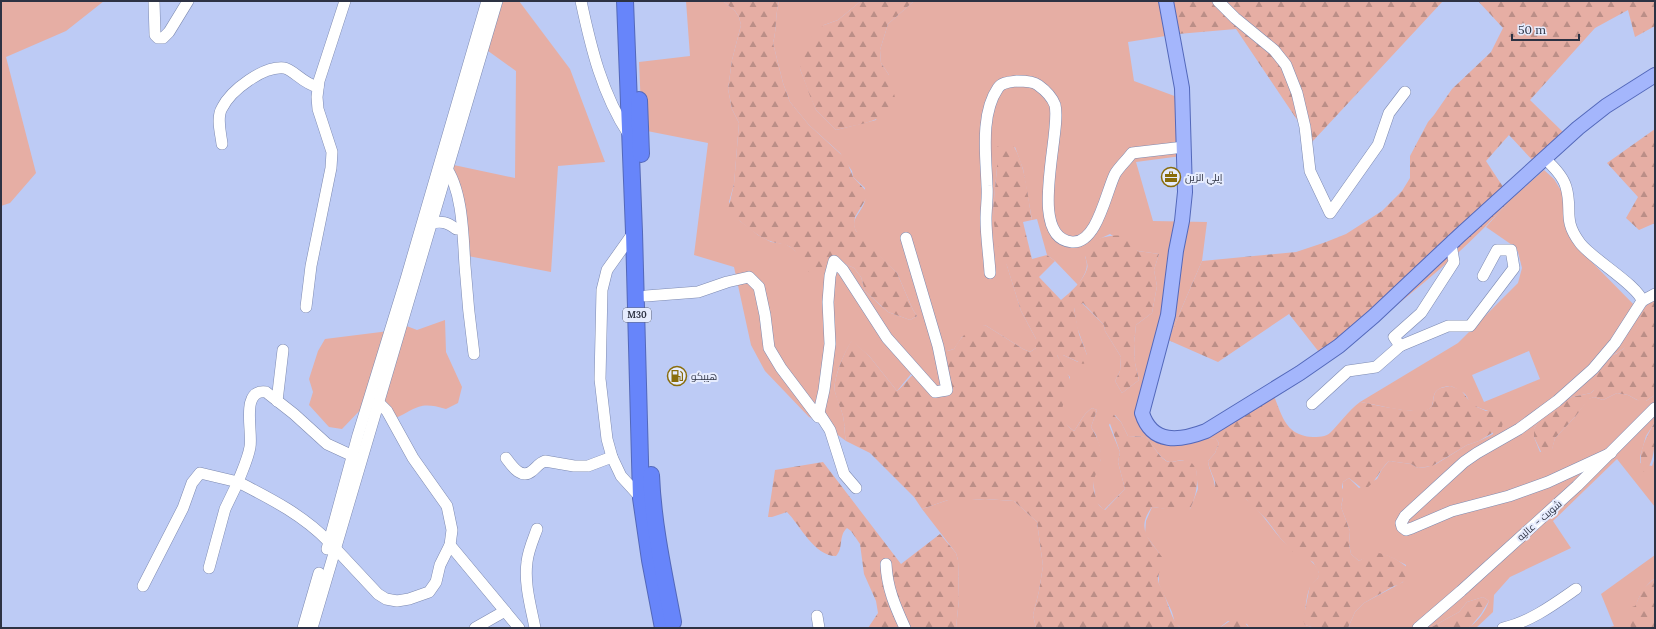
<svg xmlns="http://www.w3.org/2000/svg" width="1656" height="629" viewBox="0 0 1656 629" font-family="Lora,Cairo,serif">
	<defs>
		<pattern id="forest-firs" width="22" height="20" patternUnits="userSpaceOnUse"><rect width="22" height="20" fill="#e6aea4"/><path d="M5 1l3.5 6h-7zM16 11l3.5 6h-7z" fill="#bb8e87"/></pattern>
	</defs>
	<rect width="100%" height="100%" fill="#bdcbf5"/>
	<g fill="#e6aea4" fill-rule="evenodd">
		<polygon points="1,1 104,1 66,31 6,57 36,173 10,203 1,206"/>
		<polygon points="503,1 519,1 570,69 605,162 558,166 551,272 468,256 449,164 515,178 516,71 484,48"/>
		<path d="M686,1H723L735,11L739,17L741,25L732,60L728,89L732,109L739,123L734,184L729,202L740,221L758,235L771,242L785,244L792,248L799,254L837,260L854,268L861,277L865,291L881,306L888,312L910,320L917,316L913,310L897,273L861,238C846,220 859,218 865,201C866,197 865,193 865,188L853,177L852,171L840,153L809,125L790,102L783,83L773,43C777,29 775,15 779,1H861L838,20L824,25L800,69L816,110L836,130L876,120L889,75L881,63L880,50L888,24L914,1H1171L1178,34L1128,42L1134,81L1188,101L1189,155L1136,162L1153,221L1207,222L1202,261L1168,340L1148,418L1163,431L1216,439L1219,443L1215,453L1208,461C1209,472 1216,480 1215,491L1226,499H1246C1260,510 1269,525 1281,539C1291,551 1315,557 1319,573C1320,579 1313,582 1311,585C1306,593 1304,617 1305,625L1315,628H1249L1247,624L1228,621L1219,628H1181L1175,623L1172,612L1159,584V553L1145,534L1146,521L1152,507C1165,508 1177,512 1190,509L1198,489L1196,470L1183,460C1179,460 1174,462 1170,462C1161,461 1152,443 1146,437L1128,436L1121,422L1115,415L1109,425L1120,452L1118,462L1125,489L1104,510L1096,502L1093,480L1101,459L1100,448L1096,435L1091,427L1097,410L1092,408C1082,415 1081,422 1074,431C1069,427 1062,422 1061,416C1060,409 1068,386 1070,377L1065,372L1057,355H1063L1078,362L1087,355L1077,327L1074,307L1082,303L1104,325L1105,331L1121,357L1120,371L1115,381L1122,393L1139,380L1135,363L1134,343L1136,325L1152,313L1157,286L1154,270L1159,254L1138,251L1110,234L1097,240L1085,257C1090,268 1084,275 1078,285L1055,261L1047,255L1037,219L1032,220L1023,169L1015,147L997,160V168L993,209L996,230L1021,311L1036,339V348L1030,352L1023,349L985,325L962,337L954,349L947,351L951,392L946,397L941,391L911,374L897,391L870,357L852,341C845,350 832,381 835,392C838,401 841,408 843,416C845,424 844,433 846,441L820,422L809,417L765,371L751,345L734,267L694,255L708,143L642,130L639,62L690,56Z"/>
		<path d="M1544,170L1554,179L1562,192L1581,251L1641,312C1639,327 1631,347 1615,354C1608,358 1599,359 1591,361L1594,375L1595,389L1591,393L1563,399L1540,418L1534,429V437L1540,452L1552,449L1555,438L1575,417L1588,399L1594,397L1603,400L1617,393L1628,395L1637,400L1646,401L1655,395V422L1646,436L1640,457V463L1652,466L1655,457V507L1617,459L1553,521L1571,548L1510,577L1494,595L1493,612L1476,628H1467C1477,624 1486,610 1489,601L1483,597L1467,602L1459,612L1430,628H1348L1355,612L1364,603L1403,582L1406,565C1386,555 1381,549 1359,561L1351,554L1349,544L1350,531L1341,507L1343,498V482L1349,478L1359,488L1377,479L1382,469L1389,461L1411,464L1418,468L1427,467L1436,464L1467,445L1479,441L1493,434L1492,412C1485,410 1478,408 1472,404C1468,401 1468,397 1465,394C1462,391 1452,386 1449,386C1426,389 1438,403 1429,409C1418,416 1374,404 1360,402L1458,343L1518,283L1522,268L1518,252L1515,247L1486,227L1511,199ZM1529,351L1540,379L1484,402L1472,375Z"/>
		<path d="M445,320L446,352L462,387L458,403L446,409C417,400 416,410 391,420L379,412L365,405L342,429L329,427L309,405L313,392L309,379L318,351L325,339L389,331L404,325L417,330Z"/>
		<polygon points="985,499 1014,501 1037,522 1043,566 1039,591 1033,615 1036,628 956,628 959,599 958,560 956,553 922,509 948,500 972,500"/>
		<path d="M1655,555V578C1639,590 1635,606 1631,625V628H1607L1614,626L1601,594Z"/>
	</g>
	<g fill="url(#forest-firs)">
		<path d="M723,1H779C775,15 777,29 773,43L783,83L790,102L809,125L846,159L853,177L869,194L855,217L854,225L856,231L897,273L913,310L917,316L910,320L888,312L865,291L861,277L854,268L837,260L824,277H816C812,275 807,271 805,267C800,261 799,254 793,249C786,243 778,244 770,241C757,237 738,220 728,210L734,184L739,123L732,109L728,89L732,60L741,25L739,17L735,11Z"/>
		<path d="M861,1H914L888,24L880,50L881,63L889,75L897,105C879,123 859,124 836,130L816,110L810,96L800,69L801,54L808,41L818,30L824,25L838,20Z"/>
		<polygon points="1171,1 1443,1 1312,142 1236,29 1178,34"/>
		<path d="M1478,1H1655V26L1635,37L1628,10L1595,28L1530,100L1564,133L1535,163L1509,135L1486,161L1511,199C1457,261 1390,310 1326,361L1289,314L1218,362L1168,340L1202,261L1296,252L1326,242L1346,234L1382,211L1402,191L1410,178V156L1428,122L1434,115L1452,89L1491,52L1503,28Z"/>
		<polygon points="1655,129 1655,223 1639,230 1626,218 1638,197 1607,163"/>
		<path d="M1004,142H1010C1025,157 1028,199 1032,220L1023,222L1032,259L1047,255L1055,261L1039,277L1061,300C1071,292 1083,281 1087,269C1089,263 1084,258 1085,252C1087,238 1113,234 1124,236L1138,251L1159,254L1154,270L1157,286L1152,313L1136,325L1134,343L1135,363L1139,380L1122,393L1115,381L1120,371L1121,357L1105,331L1104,325L1083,303L1074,308L1079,334L1087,355V362L1083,364L1063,355H1057C1060,361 1070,376 1070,380C1071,384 1068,388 1067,392C1061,409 1058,419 1074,431C1081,422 1082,415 1092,408L1097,410L1091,427C1095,434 1101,444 1101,453C1103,469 1089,475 1095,495C1098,503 1097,505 1105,510L1125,489L1118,462L1120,452L1107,415L1111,412L1121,422L1128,436L1146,437C1153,444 1157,455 1166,461C1173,464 1181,458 1188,461C1204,466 1196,503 1187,513C1182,509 1178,512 1173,511C1165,509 1160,508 1152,507C1135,530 1150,539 1162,557L1158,579L1159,584C1167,595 1170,621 1181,628H1036L1033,615L1039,591L1043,566L1037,522L1014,501L985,499L972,500H948L922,509L914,497L870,453L846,441C844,433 845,424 843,416C841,408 837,401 835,392C832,381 845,350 852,340L870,357L897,391C905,385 909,376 918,371L925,374L946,397L951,392L941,353L954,349C962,335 969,328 985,325L1023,349L1030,352L1036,348V339L1021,311L1007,266L999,249L994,224L993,209L997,168V147Z"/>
		<polygon points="1655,295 1655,395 1646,401 1641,402 1628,395 1617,393 1603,400 1594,397 1589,399 1575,417 1555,438 1551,454 1547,457 1543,456 1534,437 1534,429 1540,418 1563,399 1591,393 1594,390 1594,375 1591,361 1616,354 1623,349 1633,335 1637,327 1641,312"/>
		<path d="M1450,386L1461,390L1468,399L1477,407L1486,411H1496L1503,422L1502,427L1479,441L1467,445L1432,466L1418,468L1411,464L1389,461C1379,470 1376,483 1364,490L1349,478L1343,482L1342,487L1344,492L1341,507L1350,531L1349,544L1351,554L1359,561C1363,559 1368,554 1373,553C1384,551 1408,564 1412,574L1399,585L1394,586L1364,603L1355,612L1348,628H1315L1305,625L1303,620L1310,585L1318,578L1319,573L1313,562L1294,553L1281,539L1266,519L1246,499C1238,498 1216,504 1215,492C1214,488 1216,486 1215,482C1213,475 1209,469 1208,461L1215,453L1219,443L1216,439L1206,438L1272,392C1282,412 1283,435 1312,437C1318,437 1326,437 1330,433C1340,423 1348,411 1360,402C1373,404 1420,416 1430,408C1436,403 1430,392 1441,388C1444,387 1447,387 1450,386Z"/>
		<path d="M1655,422C1655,437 1656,466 1643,472C1636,455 1646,437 1655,422Z"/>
		<path d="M823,462L901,564L940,534L956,553L958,560L959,599L956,628H868L878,613L876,601L864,574L860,544L851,531L847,528C838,536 844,548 836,556C814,556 800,525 787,512L772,517H768L775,470Z"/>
		<polygon points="1655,578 1655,627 1654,628 1631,628 1628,613 1629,608 1635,606 1643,589"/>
		<polygon points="1483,597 1489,601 1481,614 1471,626 1467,628 1430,628 1459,612 1467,602"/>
		<polygon points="1233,619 1243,620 1249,628 1219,628"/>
	</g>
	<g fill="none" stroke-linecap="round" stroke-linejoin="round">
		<g stroke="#7d8ab1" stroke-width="12">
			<g id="minor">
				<polyline points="154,1 155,35 158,38 163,38 169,32 188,1"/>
				<path d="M581,1C591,48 602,94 629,135"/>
				<polyline points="1218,1 1235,18 1274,50 1286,65 1297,93 1305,127 1310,171 1330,213 1378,145 1389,113 1405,92"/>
				<path d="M222,144C221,134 216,118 222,108C231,90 263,66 284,68C293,69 303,84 318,87"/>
				<path d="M1544,158C1553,166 1563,176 1566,187C1573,211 1562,219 1580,243C1592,259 1639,286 1642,301L1615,343L1593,369L1557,401L1519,429L1477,453L1464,462L1405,516L1401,523L1402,527L1406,530L1412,528L1452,511L1509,496L1548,482L1611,453"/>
				<path d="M445,166C463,190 463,237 465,266C467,296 470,325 474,354"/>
				<path d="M431,223C442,221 447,222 456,229"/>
				<polyline points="1451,244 1454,262 1421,313 1394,337 1400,346 1448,326 1470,326 1514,268 1511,250 1497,250 1483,276"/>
				<path d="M990,273C989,255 986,237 986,219C986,208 988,197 987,186C986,156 980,114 998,88C1002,82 1010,82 1017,81C1023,81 1033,81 1038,85C1045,90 1052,97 1055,105C1062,132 1026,238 1072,242C1097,244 1106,192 1115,174C1119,167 1127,160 1132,153L1184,147"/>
				<polyline points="646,296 698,292 727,282 749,277 759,287 765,315 769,348 781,368 818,417 824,390 830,344 828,302 830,276 834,261 843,270 887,338 935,392 947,390 938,346 906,238"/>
				<polyline points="1642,301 1655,294"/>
				<polyline points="306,307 311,266 331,168 332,152 318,109 317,97 319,81 345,1"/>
				<polyline points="277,401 283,350"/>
				<polyline points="1312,404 1348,371 1376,367 1400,346"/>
				<polyline points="819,413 830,430 844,474 856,488"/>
				<polyline points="612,457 607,439 600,379 602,290 607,270 634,232"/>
				<path d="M506,458C512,466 521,480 532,471C536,468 539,463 545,461L574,466H588L612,457L621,476L641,498"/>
				<polyline points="450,545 519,628"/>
				<polyline points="335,548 378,594 386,599 397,601 409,599 429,592 436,582 440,565 450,545 452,530 447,506 413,458 387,411 378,402"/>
				<polyline points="327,549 358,435 406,279 487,1"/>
				<path d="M886,564C887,588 895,606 905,628"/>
				<path d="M209,568L225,509L238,482C271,499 303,515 329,542"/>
				<path d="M143,586L183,508L192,483L200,473L238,482C242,471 248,459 250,447C253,431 240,389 266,392L294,414L327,444L353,456"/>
				<polyline points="817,616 819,628"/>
				<polyline points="303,628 319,573"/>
				<polyline points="312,628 497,1"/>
				<polyline points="475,628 505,611"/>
				<path d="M535,628C531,607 524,584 527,562C528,551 533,540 537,529"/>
				<polyline points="1418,628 1461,591 1577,486 1655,408"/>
				<path d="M1503,628C1530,622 1553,605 1576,589"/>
			</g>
		</g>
		<g stroke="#5368ba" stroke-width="16">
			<path id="major" d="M1166,1L1182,88L1185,192L1182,221L1176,251L1168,315L1142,413C1152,445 1180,441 1206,431L1300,373L1339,346L1374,316L1459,236L1578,128L1606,106L1655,75"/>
		</g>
		<g stroke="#5368ba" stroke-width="18">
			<g id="highway">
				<polyline points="625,1 634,232 641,498 650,560 663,628"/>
				<polyline points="639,100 641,154"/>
				<path d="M651,475C653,525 664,574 673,622"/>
			</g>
		</g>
		<use href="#minor" stroke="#fff" stroke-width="11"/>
		<use href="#major" stroke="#a4b6fc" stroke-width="14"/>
		<use href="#highway" stroke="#6785fa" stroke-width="16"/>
	</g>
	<defs>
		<g id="office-ring" transform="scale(1)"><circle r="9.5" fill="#e6ecfe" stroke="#896d0c" stroke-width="1.5"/><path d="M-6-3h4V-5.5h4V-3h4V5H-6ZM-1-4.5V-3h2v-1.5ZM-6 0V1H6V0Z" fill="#896d0c"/></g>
		<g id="fuel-ring" transform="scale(1)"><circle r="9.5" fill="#e6ecfe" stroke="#896d0c" stroke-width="1.5"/><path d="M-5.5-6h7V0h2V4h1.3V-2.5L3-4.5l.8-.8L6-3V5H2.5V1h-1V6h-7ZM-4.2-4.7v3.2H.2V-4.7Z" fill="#896d0c"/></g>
	</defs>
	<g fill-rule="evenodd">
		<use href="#office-ring" x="1171" y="177"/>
		<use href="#fuel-ring" x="677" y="376"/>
	</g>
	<g text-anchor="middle" stroke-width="4" stroke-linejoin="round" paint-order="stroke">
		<rect fill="#e6ecfe" stroke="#646a7b" stroke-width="1" x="623" y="308" width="28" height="14" rx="3"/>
		<g font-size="9" font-weight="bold" fill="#2d3243">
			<text x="637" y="318">M30</text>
		</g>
		<g font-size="10" fill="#2d3243" stroke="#e6ecfe" text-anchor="start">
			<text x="1185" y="181">إيلي الزين</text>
			<text x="691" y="380">هيبكو</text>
		</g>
		<g font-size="10" fill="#2d3243" stroke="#e6ecfe">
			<text transform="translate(1539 520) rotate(-41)" y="4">شويت - عاليه</text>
		</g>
	</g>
	<rect width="1656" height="629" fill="none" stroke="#2d3243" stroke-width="4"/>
	<path d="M1512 34v6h67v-6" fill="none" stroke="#2d3243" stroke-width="2"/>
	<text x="1518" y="34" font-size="12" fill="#2d3243" stroke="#e6ecfe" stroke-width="3" paint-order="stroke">50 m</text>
</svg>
